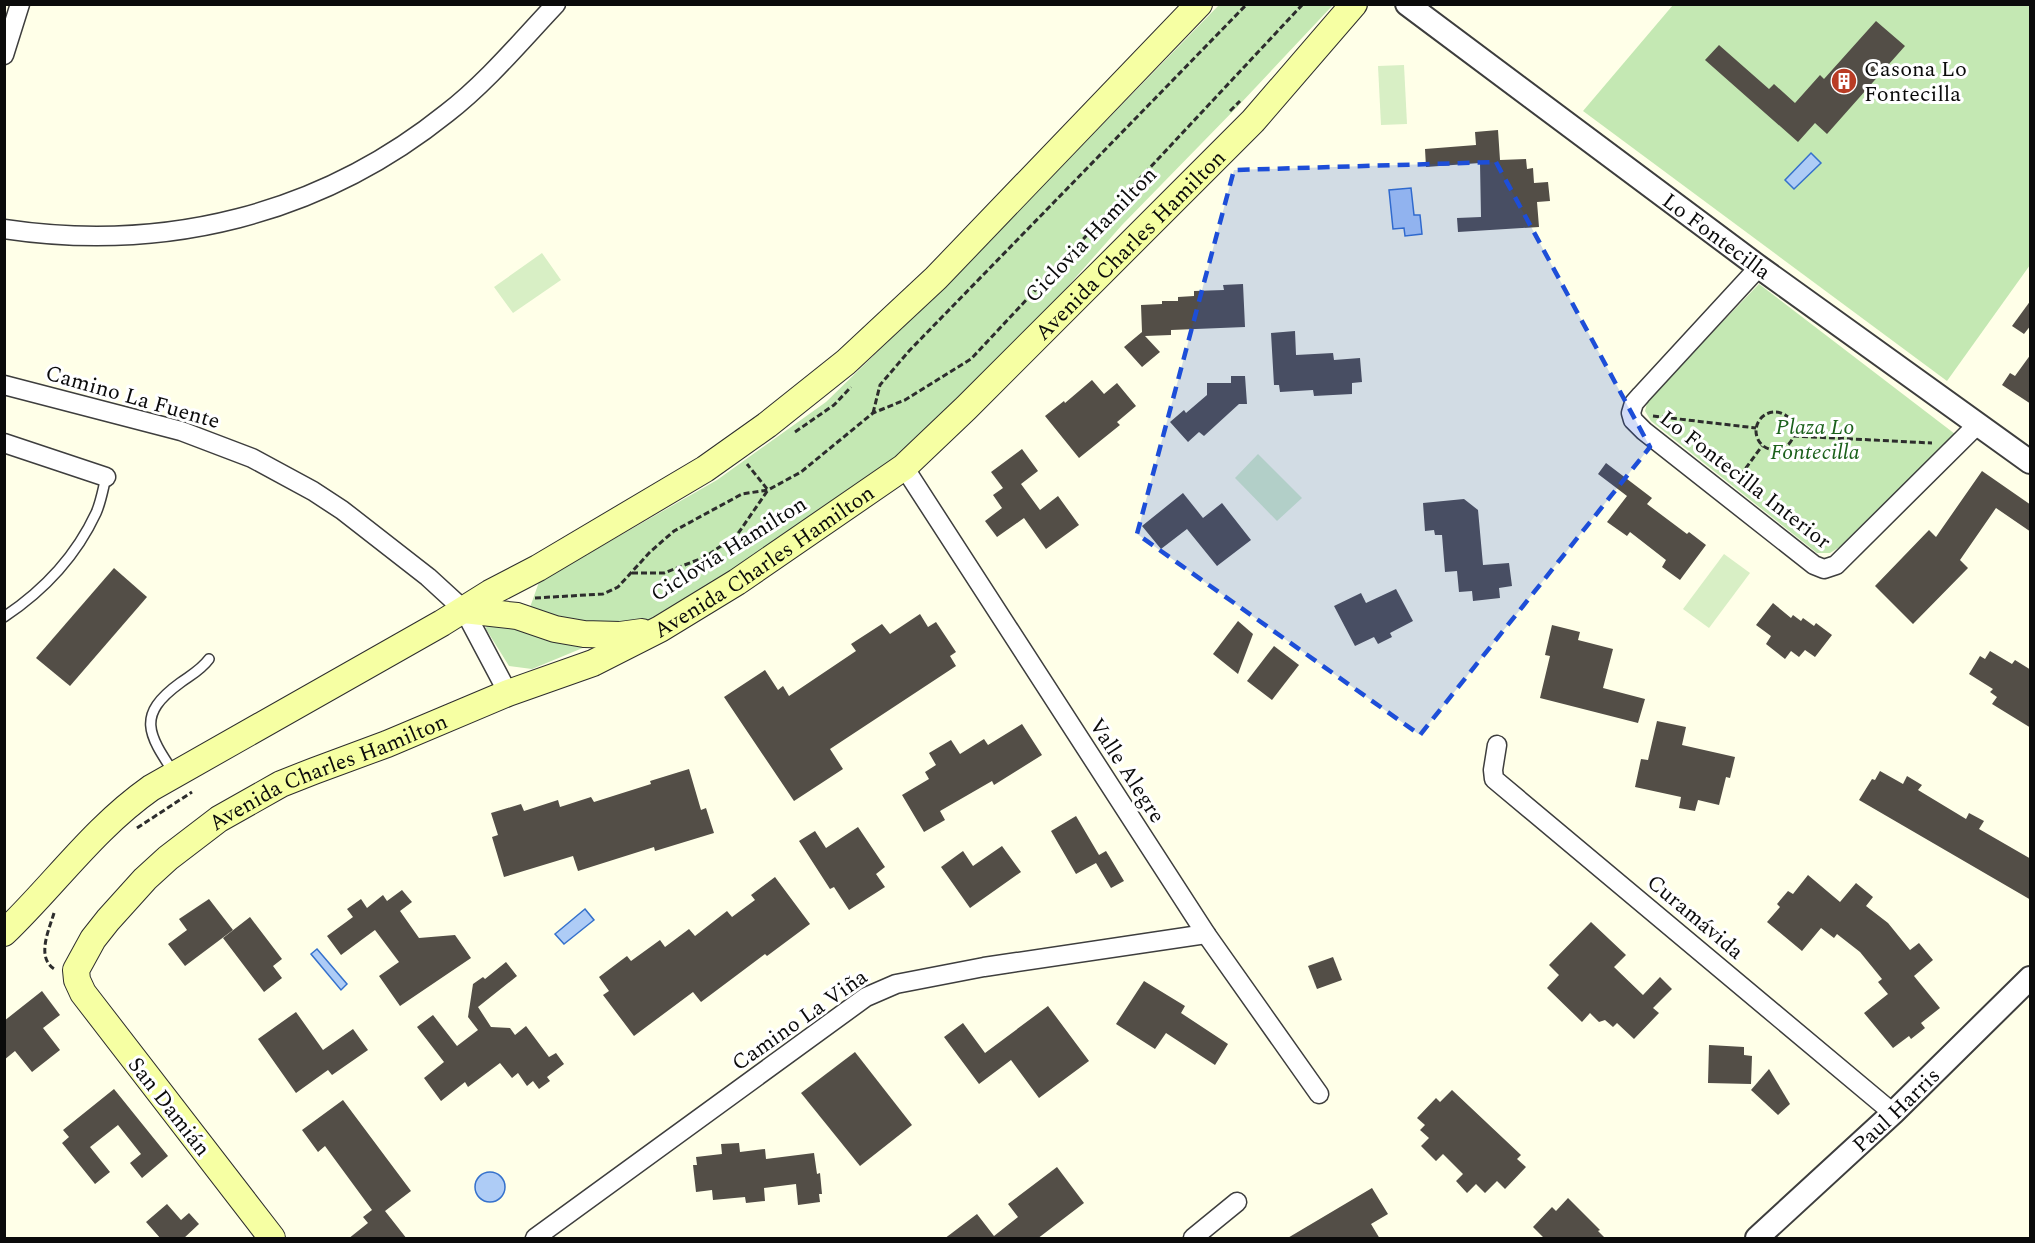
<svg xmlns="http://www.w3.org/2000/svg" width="2035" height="1243" viewBox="0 0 2035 1243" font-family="Spectral,serif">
	<rect width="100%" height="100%" fill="#ffffe8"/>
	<g fill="#c4e8b3">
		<polygon points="1219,5 1333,5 1240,104 1122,225 963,405 900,455 730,572 643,623 532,669 509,666 486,629 487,623 523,627 539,582 717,480 826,402 946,285"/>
		<polygon points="1673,5 2030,5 2030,265 1947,381 1583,111"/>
		<polygon points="1759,284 1955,434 1841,546 1830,553 1817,553 1651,421 1645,411 1648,399"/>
	</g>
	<g fill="#d8efc5">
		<polygon points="1404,65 1407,124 1381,125 1378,66"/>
		<polygon points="542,253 561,280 513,313 494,287"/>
		<polygon points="1258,454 1302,498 1277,521 1235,478"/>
		<polygon points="1724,554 1750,573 1709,628 1683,609"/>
	</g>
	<g fill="#aeccf6" stroke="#3571cc" stroke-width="1.5">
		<polygon points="1811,153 1821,163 1794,189 1785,180"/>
		<polygon points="1411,188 1414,215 1420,215 1422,234 1405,236 1404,228 1393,229 1389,190"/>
		<polygon points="585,909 594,920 564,944 555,934"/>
		<polygon points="317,949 347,984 341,990 311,954"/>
		<circle cx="490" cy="1187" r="15"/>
	</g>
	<g fill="#534e47">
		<polygon points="1876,21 1905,46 1827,134 1815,123 1798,142 1705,60 1719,45 1769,89 1774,84 1795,103 1820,75 1824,79"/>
		<polygon points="1498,130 1500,160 1526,159 1527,169 1533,168 1534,183 1548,182 1550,201 1537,202 1539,227 1458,232 1457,218 1481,217 1480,163 1426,167 1425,149 1476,145 1475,132"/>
		<polygon points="1243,284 1245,327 1171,330 1171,335 1145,336 1160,352 1142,367 1124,347 1142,332 1141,305 1162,304 1162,301 1178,301 1178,297 1194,296 1194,291 1224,290 1223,285"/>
		<polygon points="2031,300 2031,325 2024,334 2012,326"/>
		<polygon points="1295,331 1296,355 1333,353 1334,360 1360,358 1362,382 1352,383 1352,394 1314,396 1313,390 1280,392 1279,385 1274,385 1271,333"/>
		<polygon points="2031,354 2031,404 2002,385 2010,373 2015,376"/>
		<polygon points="1231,376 1245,376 1247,404 1239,404 1204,436 1199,432 1188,442 1170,422 1184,410 1186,413 1207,395 1207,383 1231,383"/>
		<polygon points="1092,380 1104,394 1117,383 1136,406 1117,422 1120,425 1079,458 1045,416 1064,401 1065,403"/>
		<polygon points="1022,449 1038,471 1021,484 1040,510 1058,496 1079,525 1046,549 1024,518 997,537 985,521 1002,508 993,495 1003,488 991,472"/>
		<polygon points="1606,463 1652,498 1647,504 1687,534 1689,532 1706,545 1680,580 1662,567 1666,560 1630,532 1627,536 1607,522 1627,496 1598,474"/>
		<polygon points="1982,471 2031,505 2031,532 1996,508 1960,560 1968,568 1913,624 1875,586 1929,530 1936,537"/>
		<polygon points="1183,493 1203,518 1222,503 1251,540 1217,566 1187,529 1161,549 1142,526"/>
		<polygon points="1464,499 1478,510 1483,565 1509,563 1512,586 1499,588 1500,598 1473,601 1472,591 1459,592 1457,571 1445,572 1442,535 1435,535 1434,530 1425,531 1423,503"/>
		<polygon points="114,568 147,597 70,686 36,658"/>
		<polygon points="1396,589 1413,621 1390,633 1392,637 1378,644 1374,637 1355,646 1334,606 1361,593 1366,603"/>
		<polygon points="1773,603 1791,618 1793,615 1801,621 1803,618 1814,626 1816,623 1832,635 1815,657 1805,650 1799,657 1791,651 1785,659 1766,644 1771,636 1756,625"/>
		<polygon points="920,614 928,627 936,622 956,652 950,656 956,666 830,749 843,769 794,801 724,697 765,670 778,690 783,686 789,696 856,651 851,644 882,624 890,634"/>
		<polygon points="1238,621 1253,634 1238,674 1213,654"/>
		<polygon points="1552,625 1580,632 1578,640 1613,649 1603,688 1645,699 1638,723 1540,698 1550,656 1545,655"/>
		<polygon points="1274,646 1299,665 1272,700 1247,681"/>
		<polygon points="1990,651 2012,664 2015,660 2031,670 2031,728 1992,704 1997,697 1990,692 1993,689 1969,674 1980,656 1985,659"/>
		<polygon points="1657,721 1686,727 1682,745 1735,757 1730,778 1726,777 1719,805 1698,800 1695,811 1679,808 1681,797 1635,787 1641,759 1648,760"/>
		<polygon points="1022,724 1042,755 994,785 992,781 940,811 945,820 924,832 902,795 929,779 925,772 936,765 929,753 951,740 960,754 984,739 988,745"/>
		<polygon points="689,769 701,810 706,808 714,833 655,851 654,847 578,871 573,856 504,877 492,837 498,835 491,813 521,804 524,811 558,800 560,807 591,797 594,802 651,784 650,781"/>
		<polygon points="1880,771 1903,784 1907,776 1922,785 1918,790 1966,819 1969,813 1984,821 1979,829 2031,859 2031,900 1859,800 1872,779 1875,780"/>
		<polygon points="1076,816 1099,855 1106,851 1124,881 1111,888 1096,863 1076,874 1051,831"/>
		<polygon points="858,827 885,867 876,874 885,887 849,910 834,887 830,889 799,841 815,831 826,848"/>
		<polygon points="1002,846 1021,872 970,908 941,867 963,851 973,866"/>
		<polygon points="1808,875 1840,902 1856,883 1873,897 1866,906 1888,923 1910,950 1919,943 1933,960 1914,976 1940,1008 1921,1023 1925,1028 1911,1039 1909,1036 1893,1048 1864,1013 1888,994 1878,982 1882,979 1860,952 1837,934 1834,938 1821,928 1802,951 1767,922 1780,907 1777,904 1788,891 1793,894"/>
		<polygon points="775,877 810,924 767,956 765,954 701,1002 693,992 634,1036 603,995 609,991 599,977 627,956 631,961 660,940 665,947 689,929 695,936 727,911 732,917 755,900 751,895"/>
		<polygon points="402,890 412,902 400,911 419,938 455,935 471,958 400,1006 379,976 399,962 375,930 341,955 327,936 353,917 347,909 361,899 367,908 383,895 387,901"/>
		<polygon points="209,899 233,930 185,966 168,944 187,930 179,919"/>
		<polygon points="250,917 282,959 273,966 282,978 264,992 223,938"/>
		<polygon points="1591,922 1626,955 1614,967 1643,995 1660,977 1672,989 1653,1008 1659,1013 1634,1039 1617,1023 1613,1027 1605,1020 1599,1022 1590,1013 1582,1022 1547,988 1559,975 1549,965"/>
		<polygon points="1333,957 1342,980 1317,989 1308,966"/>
		<polygon points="506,962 517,976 478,1007 491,1027 510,1028 515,1035 526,1026 549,1057 556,1053 564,1064 547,1077 550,1081 539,1089 533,1081 527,1086 518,1073 512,1078 500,1063 468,1087 465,1082 441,1101 424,1078 444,1062 417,1027 433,1015 457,1046 478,1030 468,1017 473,984 483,977 485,979"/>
		<polygon points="1144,981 1185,1006 1181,1013 1228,1044 1215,1065 1166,1033 1155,1049 1116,1024"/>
		<polygon points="42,991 60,1015 43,1028 60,1050 32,1072 15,1051 4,1060 4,1021"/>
		<polygon points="1048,1006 1089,1061 1039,1098 1011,1060 979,1084 944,1037 963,1023 985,1053"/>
		<polygon points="296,1012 323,1050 353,1029 368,1050 332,1075 328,1070 296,1093 258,1039"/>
		<polygon points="1709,1045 1744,1047 1744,1055 1752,1056 1751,1084 1708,1083"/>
		<polygon points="855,1052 912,1125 860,1166 801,1093"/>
		<polygon points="1769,1069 1790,1104 1778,1115 1751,1090"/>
		<polygon points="114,1089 168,1156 142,1178 130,1163 141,1154 118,1125 90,1147 110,1172 95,1184 62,1143 69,1137 63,1130"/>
		<polygon points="1452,1090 1521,1155 1517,1159 1526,1167 1505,1189 1497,1181 1485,1193 1476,1184 1467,1193 1456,1181 1463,1174 1443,1154 1436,1161 1421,1146 1429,1138 1420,1130 1425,1125 1417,1118 1436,1098 1440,1102"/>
		<polygon points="343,1100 411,1191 385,1211 407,1239 348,1239 368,1223 363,1217 372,1210 325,1146 318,1152 302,1130"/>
		<polygon points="739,1143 740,1152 765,1149 766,1159 814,1153 817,1174 820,1173 822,1194 819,1194 820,1202 798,1205 796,1184 764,1188 765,1201 746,1203 745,1197 713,1200 712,1190 696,1192 693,1165 697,1165 696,1157 722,1154 721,1144"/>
		<polygon points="1057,1167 1084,1203 1037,1239 944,1239 977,1214 994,1236 1018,1217 1008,1204"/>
		<polygon points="1372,1188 1388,1214 1371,1224 1380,1239 1286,1239"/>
		<polygon points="1568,1198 1600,1230 1598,1231 1606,1239 1545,1239 1533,1227 1552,1207 1556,1211"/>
		<polygon points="167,1204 181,1220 189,1213 199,1224 183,1239 161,1239 146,1222"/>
	</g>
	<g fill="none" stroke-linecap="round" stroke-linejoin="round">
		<g stroke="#3e3e3e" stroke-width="12">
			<g id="service">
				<path d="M4,617C43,591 76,556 96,513C101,502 103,489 106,477"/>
				<path d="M174,773C148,734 136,715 180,683C191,675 201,670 209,659"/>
			</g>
		</g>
		<g stroke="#3e3e3e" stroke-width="21">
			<g id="minor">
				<polyline points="4,55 20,4"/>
				<path d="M4,229C165,253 320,215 447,113C487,82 521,41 556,4"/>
				<polyline points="1759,267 1641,395 1634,403 1631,413 1633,420 1644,431 1814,565 1824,569 1836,565 1977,425"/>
				<polyline points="4,385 181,431 252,458 313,491 342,510 428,577 464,610 508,693"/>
				<polyline points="4,443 106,477"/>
				<polyline points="904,467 1206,934 1319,1094"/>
				<polyline points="1497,745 1493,770 1494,779 1893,1113"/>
				<polyline points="535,1238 866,997 896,984 984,967 1206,934"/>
				<polyline points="1193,1238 1237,1202"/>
			</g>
		</g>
		<g stroke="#3e3e3e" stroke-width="26">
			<g id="tertiary">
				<path id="s1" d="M1407,4L1759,267L2030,462"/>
				<path id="s2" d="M1757,1238L1893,1113L2030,978"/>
			</g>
		</g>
		<g stroke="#2d2d2d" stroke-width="28">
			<g id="secondary">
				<polyline points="464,610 517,616 555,629 584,634 620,635 642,632"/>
				<path d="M4,933C55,884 93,829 151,788L442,623L490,593L538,568L705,469L767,425L846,362L936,278L1199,4"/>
				<path id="s3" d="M272,1238L83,993L77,980L76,970L93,939L108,920L145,879L168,858L219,819L281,784L314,771L387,744L508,693L593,663L660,629L737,582L904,467L966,408L1253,121L1354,4"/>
			</g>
		</g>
		<g stroke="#2d2d2d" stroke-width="3" stroke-dasharray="6 3" stroke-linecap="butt">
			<polyline points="1230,111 1240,101"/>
			<circle cx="1775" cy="431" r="19"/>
			<polyline points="873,413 880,385 909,351 1247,4"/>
			<polyline points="1653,416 1756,428"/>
			<polyline points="795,432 834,405 851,387"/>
			<polyline points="1793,436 1932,443"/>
			<polyline points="1735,483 1762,446"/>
			<polyline points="632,573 664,573 705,557 737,535 768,490 747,464"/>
			<polyline points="535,598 603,594 618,587 650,552 674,531 742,494 768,490 801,472 873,413 905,400 971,359 1303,4"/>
			<polyline points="137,828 192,792"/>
			<path d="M54,913C49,930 35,959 56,970"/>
		</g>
		<use href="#service" stroke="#fff" stroke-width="9"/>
		<use href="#minor" stroke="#fff" stroke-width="18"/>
		<use href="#tertiary" stroke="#fff" stroke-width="22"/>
		<use href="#secondary" stroke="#f6ffa3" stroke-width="26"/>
	</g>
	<path fill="#1d4ed8" fill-opacity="0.2" stroke="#1d4ed8" stroke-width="4.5" stroke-dasharray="12 8" stroke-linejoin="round" d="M1496,162L1650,447L1420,735L1137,534L1234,170Z"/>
	<defs>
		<g id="building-disc" transform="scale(1.35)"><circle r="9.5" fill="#b93c24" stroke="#fff"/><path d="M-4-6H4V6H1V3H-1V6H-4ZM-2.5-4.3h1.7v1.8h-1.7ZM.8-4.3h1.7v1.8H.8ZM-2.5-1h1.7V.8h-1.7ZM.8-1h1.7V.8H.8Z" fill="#fff"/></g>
	</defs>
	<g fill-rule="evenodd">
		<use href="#building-disc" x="1844" y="81"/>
	</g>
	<g text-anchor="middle" stroke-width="6" stroke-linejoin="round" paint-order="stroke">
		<g font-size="22" fill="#0b0b0b" stroke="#fff" text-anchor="start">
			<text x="1864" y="76">Casona Lo<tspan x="1864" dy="25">Fontecilla</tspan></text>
		</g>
		<g font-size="22" fill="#0b0b0b" stroke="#fff">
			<text transform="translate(1090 234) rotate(-46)" y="8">Ciclovia Hamilton</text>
			<text dy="8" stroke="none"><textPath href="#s1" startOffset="387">Lo Fontecilla</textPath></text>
			<text dy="8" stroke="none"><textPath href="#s3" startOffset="1635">Avenida Charles Hamilton</textPath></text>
			<text transform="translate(133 396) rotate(16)" y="8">Camino La Fuente</text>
			<text transform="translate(1746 479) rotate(38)" y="8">Lo Fontecilla Interior</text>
			<text transform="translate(728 548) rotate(-32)" y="8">Ciclovia Hamilton</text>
			<text dy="8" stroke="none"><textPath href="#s3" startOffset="1149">Avenida Charles Hamilton</textPath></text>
			<text transform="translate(1128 770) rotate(57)" y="8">Valle Alegre</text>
			<text dy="8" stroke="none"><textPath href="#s3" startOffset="663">Avenida Charles Hamilton</textPath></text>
			<text transform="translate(1696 916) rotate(40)" y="8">Curamávida</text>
			<text transform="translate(799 1019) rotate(-35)" y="8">Camino La Viña</text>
			<text transform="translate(170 1106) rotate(52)" y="8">San Damián</text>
			<text dy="8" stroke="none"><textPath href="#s2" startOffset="189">Paul Harris</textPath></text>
		</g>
		<g font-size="22" font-style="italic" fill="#1c611c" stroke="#fff">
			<text x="1815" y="434">Plaza Lo<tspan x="1815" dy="25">Fontecilla</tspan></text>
		</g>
	</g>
	<rect width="2035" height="1243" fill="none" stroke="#0b0b0b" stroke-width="12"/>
</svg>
